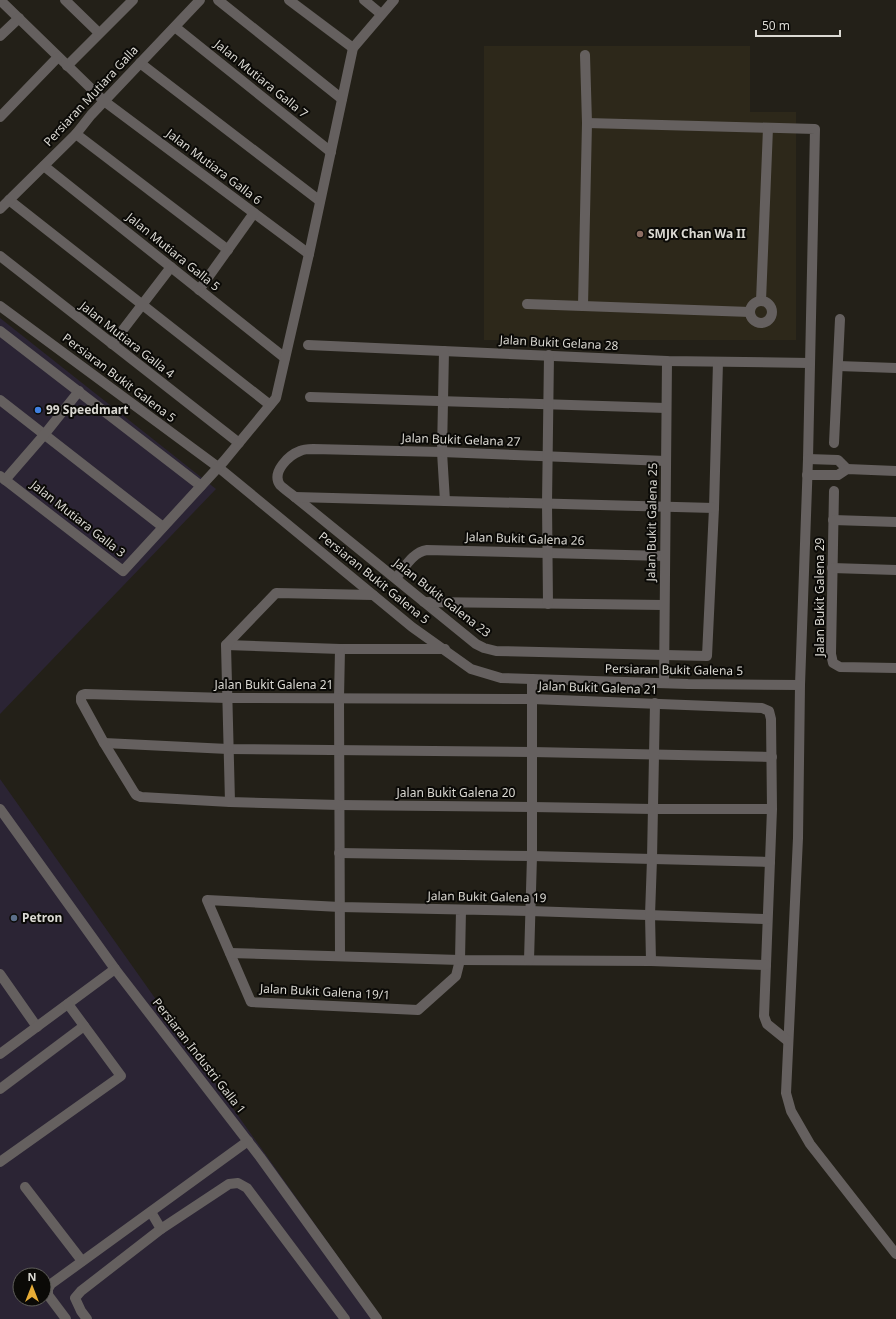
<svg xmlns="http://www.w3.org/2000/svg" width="896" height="1319" viewBox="0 0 896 1319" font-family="'Noto Sans',sans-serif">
	<rect width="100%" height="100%" fill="#232018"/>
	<polygon fill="#2d281a" points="484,46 750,46 750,112 796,112 796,340 484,340"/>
	<g fill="#2b2434" fill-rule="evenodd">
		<polygon points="0,318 216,489 0,714"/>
		<path d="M0,779L382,1319H0ZM20,1275H44V1299H20Z"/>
	</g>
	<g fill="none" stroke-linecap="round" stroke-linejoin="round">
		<g stroke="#65605f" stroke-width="10">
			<polyline points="0,0 104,101 309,254"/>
			<polyline points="65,0 99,33"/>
			<polyline points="218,0 342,99"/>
			<polyline points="289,0 353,48"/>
			<polyline points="364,0 381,14"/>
			<polyline points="175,27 331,152"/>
			<polyline points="0,36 19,18"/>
			<polyline points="140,63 320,201"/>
			<polyline points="67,66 133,0"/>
			<polyline points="0,117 58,57"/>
			<polyline points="587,123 815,129 808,459 800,685 798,838 786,1093 791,1111 810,1144 896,1254"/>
			<polyline points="76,134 228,250"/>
			<polyline points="44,166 285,358"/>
			<polyline points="9,200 270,405"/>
			<polyline points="0,209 76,134 91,115 200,0"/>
			<polyline points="0,256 239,443"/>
			<polyline points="199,290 254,213"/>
			<polyline points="761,301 768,128"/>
			<circle cx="761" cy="312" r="11"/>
			<polyline points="527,304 750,312"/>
			<polyline points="0,306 218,467 412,627 471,669 501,678 688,684 800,685"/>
			<polyline points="583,306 587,123 585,55"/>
			<polyline points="0,331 201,486"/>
			<polyline points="112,344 171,267"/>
			<polyline points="308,345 667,361 810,363"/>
			<polyline points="444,351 442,452 445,501"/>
			<polyline points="838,366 896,368"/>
			<polyline points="310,397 666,408"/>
			<polyline points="0,400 163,527"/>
			<polyline points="834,443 840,319"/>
			<polyline points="808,459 838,460 847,469"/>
			<path d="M666,461L442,452L313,449C309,449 304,449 300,451C289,455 271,472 280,485C284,489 290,493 295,497L476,644L484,648L496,651L707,656L714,508L718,362"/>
			<polyline points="807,475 838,475 847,469 896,471"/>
			<polyline points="0,476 123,571 224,461 276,398 309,254 353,48 394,0"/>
			<polyline points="5,480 44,435 79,391"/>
			<polyline points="834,491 831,654 833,663 840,667 896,668"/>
			<polyline points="295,497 714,508"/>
			<polyline points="833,520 896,522"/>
			<polyline points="832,568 896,570"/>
			<path d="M396,578C405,567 413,552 427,550L665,556"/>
			<polyline points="424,602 664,605"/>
			<polyline points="548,604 547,503 549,355"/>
			<polyline points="226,645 340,649 445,649"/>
			<polyline points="340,649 339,698 340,956"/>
			<polyline points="664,683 667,361"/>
			<polyline points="104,743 228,749 532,752 772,757"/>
			<polyline points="230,802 226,645 276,593 373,595"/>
			<polyline points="0,809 115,969 260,1157 377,1319"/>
			<polyline points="772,809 653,809 532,807 339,805 230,802 141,797 136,795 134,792 104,743 81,701 81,697 82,695 85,694 227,698 532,699 762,708 769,711 771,719 772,809 764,1016 767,1024 788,1041"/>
			<polyline points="339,853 532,856 770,862"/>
			<polyline points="461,910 460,960 456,976 418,1010 251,1002 207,900 340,907 530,911 767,919"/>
			<polyline points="230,953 460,960 651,961 766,965"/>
			<polyline points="529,960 532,856 532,679"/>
			<polyline points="651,961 650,915 652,859 655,703"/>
			<polyline points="0,974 37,1027"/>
			<polyline points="0,1054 115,969"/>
			<polyline points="0,1089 84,1026"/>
			<polyline points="0,1162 121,1076 68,1004"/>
			<polyline points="25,1187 82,1261"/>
			<polyline points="151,1212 161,1229 229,1184 238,1183 247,1188 345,1319"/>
			<polyline points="66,1319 48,1295 48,1289 51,1284 248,1141"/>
			<polyline points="87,1319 81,1311 75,1298 81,1291 161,1229"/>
		</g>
	</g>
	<circle fill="#8d6e63" stroke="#0b0a07" stroke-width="1.5" cx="640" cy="234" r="4"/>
	<circle fill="#3f7fe0" stroke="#0b0a07" stroke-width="1.5" cx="38" cy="410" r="4"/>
	<circle fill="#5c6f8a" stroke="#0b0a07" stroke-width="1.5" cx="14" cy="918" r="4"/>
	<g text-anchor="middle" stroke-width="4" stroke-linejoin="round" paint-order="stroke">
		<g font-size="12" fill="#dbd9d3" stroke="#0b0a07">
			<text transform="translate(261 79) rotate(39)" y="4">Jalan Mutiara Galla 7</text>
			<text transform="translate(91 96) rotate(-47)" y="4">Persiaran Mutiara Galla</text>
			<text transform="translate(214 167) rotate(37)" y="4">Jalan Mutiara Galla 6</text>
			<text transform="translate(173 252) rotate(39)" y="4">Jalan Mutiara Galla 5</text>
			<text transform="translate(127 340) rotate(38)" y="4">Jalan Mutiara Galla 4</text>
			<text transform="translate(559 343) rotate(3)" y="4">Jalan Bukit Gelana 28</text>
			<text transform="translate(119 378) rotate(37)" y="4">Persiaran Bukit Galena 5</text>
			<text transform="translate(461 440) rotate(2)" y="4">Jalan Bukit Gelana 27</text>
			<text transform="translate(78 519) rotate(38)" y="4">Jalan Mutiara Galla 3</text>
			<text transform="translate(652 522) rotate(-89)" y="4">Jalan Bukit Galena 25</text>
			<text transform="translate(525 539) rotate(2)" y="4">Jalan Bukit Galena 26</text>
			<text transform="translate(374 578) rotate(39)" y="4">Persiaran Bukit Galena 5</text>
			<text transform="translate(820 597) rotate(-90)" y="4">Jalan Bukit Galena 29</text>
			<text transform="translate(442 598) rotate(38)" y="4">Jalan Bukit Galena 23</text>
			<text transform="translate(674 670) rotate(1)" y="4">Persiaran Bukit Galena 5</text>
			<text x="274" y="689">Jalan Bukit Galena 21</text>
			<text transform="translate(598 688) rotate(2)" y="4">Jalan Bukit Galena 21</text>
			<text x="456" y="797">Jalan Bukit Galena 20</text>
			<text transform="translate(487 897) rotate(1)" y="4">Jalan Bukit Galena 19</text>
			<text transform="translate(325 992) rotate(3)" y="4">Jalan Bukit Galena 19/1</text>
			<text transform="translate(199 1056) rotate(52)" y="4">Persiaran Industri Galla 1</text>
		</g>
		<g font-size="12" font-weight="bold" fill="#dbd9d3" stroke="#0b0a07" text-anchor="start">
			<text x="648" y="238">SMJK Chan Wa II</text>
			<text x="46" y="414">99 Speedmart</text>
			<text x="22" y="922">Petron</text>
		</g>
	</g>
	<g transform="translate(32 1287)"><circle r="19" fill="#0b0a07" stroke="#5e5d59"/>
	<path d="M0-3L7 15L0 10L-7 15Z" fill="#e7ac36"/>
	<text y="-6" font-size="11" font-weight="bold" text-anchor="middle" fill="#dbd9d3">N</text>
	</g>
	<path d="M756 30v6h84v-6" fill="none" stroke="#dbd9d3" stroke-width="2"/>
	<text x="762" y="30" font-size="12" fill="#dbd9d3" stroke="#0b0a07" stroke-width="3" paint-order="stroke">50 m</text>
</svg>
